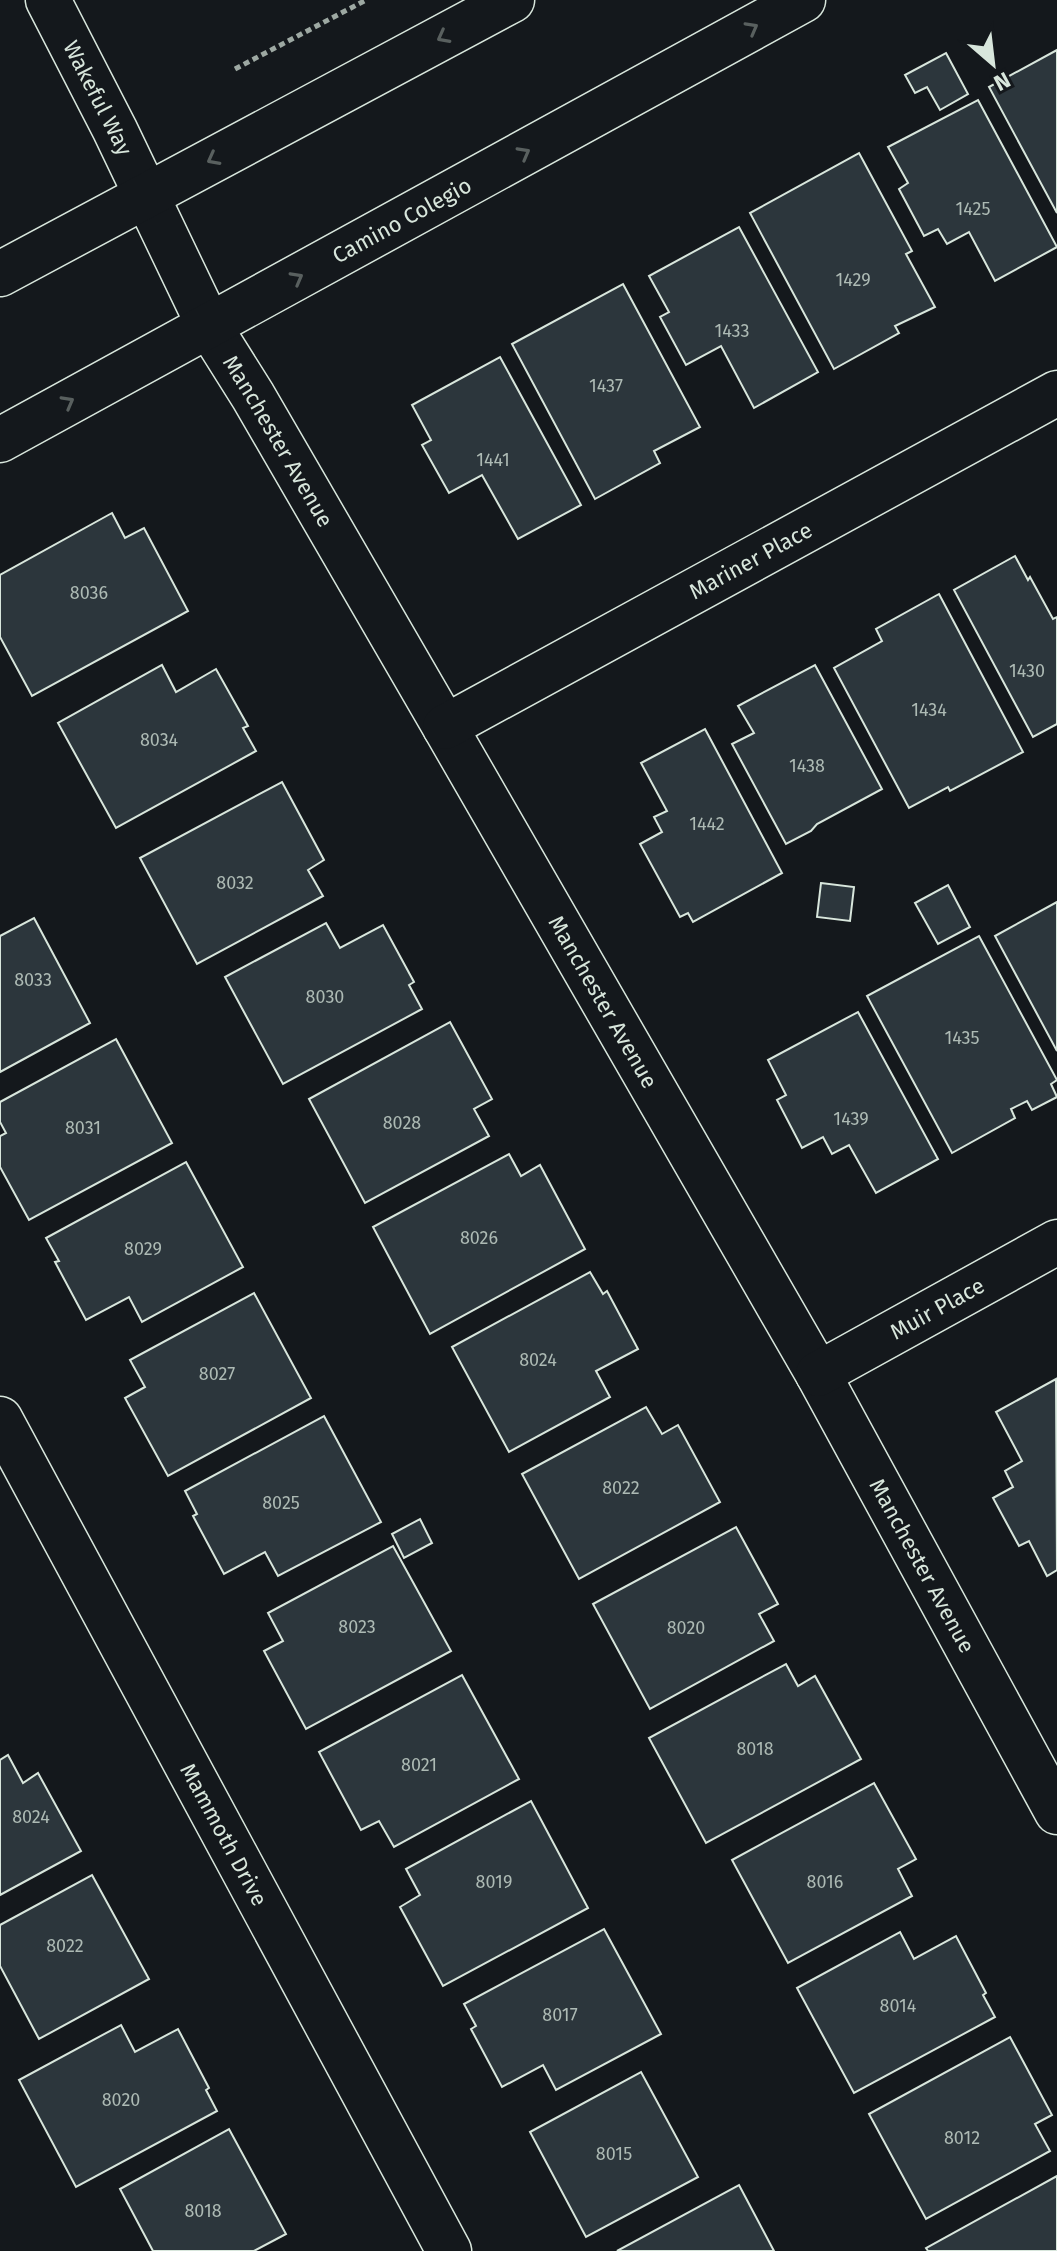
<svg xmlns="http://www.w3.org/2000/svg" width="1057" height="2251" viewBox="0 0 1057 2251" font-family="'Fira Sans',sans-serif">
	<rect width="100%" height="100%" fill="#14181c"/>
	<g fill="#2c363c" stroke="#d8e6dc" stroke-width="2">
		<polygon points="1057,50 1057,213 989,87"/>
		<polygon points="946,53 968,94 940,110 927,87 915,93 905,75"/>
		<polygon points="978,100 1057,247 995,281 969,232 947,244 938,229 924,236 899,189 908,183 888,147"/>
		<polygon points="859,153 912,251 906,254 935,307 895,326 899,333 834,369 750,213"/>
		<polygon points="739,227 818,372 754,408 721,346 686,365 660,317 669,312 649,276"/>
		<polygon points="623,284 700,427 654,451 660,463 595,499 512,344"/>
		<polygon points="500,357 581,505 518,539 482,475 449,493 422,445 431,440 412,405"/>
		<polygon points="112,513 125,538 144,528 188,611 32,696 0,637 0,575"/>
		<polygon points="1015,556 1028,580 1030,577 1053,619 1057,617 1057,724 1033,737 954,590"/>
		<polygon points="939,594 1023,752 950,791 948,787 909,808 834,668 882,641 876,629"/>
		<polygon points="162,665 176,692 216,669 248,726 243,728 256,751 116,828 58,723"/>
		<polygon points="815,665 882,789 817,824 811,831 786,844 732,744 754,733 738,706"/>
		<polygon points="705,729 782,873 693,922 688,913 680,917 640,844 662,832 654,817 667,811 641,763"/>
		<polygon points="282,782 324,860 308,870 323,896 197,964 140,858"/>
		<polygon points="821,883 854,887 850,921 817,917"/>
		<polygon points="948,885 970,927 938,944 915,903"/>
		<polygon points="1057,902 1057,1051 995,936"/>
		<polygon points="34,918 90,1023 0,1072 0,936"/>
		<polygon points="326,923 340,948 383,925 414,982 409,985 422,1009 283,1084 225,977"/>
		<polygon points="979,936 1057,1080 1051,1084 1057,1097 1032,1110 1027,1101 1011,1109 1015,1118 952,1153 867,996"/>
		<polygon points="858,1012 938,1159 876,1193 849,1145 832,1154 823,1137 802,1148 777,1100 786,1095 768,1060"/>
		<polygon points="450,1022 492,1099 474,1109 489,1136 365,1203 309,1099"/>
		<polygon points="116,1039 172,1143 29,1220 0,1167 0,1136 6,1133 0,1122 0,1102"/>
		<polygon points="509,1154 521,1176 540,1165 585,1249 430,1334 373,1227"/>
		<polygon points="186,1162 243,1267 142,1322 129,1297 86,1320 55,1262 59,1261 46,1238"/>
		<polygon points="590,1272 603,1294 607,1291 638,1349 596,1371 610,1397 509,1452 452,1347"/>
		<polygon points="254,1293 311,1398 168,1476 125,1398 145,1387 130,1360"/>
		<polygon points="1056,1379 1057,1570 1047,1576 1029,1541 1019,1546 993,1498 1013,1487 1005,1471 1022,1461 996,1412"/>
		<polygon points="646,1407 662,1434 678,1425 720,1502 579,1579 522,1474"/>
		<polygon points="324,1416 381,1522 278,1576 265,1552 224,1574 193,1516 197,1514 185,1491"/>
		<polygon points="420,1519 432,1543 404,1558 392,1534"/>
		<polygon points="736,1527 778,1604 759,1614 774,1641 650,1709 593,1604"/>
		<polygon points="393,1546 451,1651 306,1729 264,1651 283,1641 268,1613"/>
		<polygon points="786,1664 798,1686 815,1676 861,1759 706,1843 649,1738"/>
		<polygon points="462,1675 519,1779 394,1847 379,1821 361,1830 319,1752"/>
		<polygon points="8,1755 23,1783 38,1773 81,1851 0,1895 0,1760"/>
		<polygon points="874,1783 916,1859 898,1869 912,1896 788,1963 732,1860"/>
		<polygon points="531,1801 588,1908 443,1986 400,1907 420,1895 406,1869"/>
		<polygon points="92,1875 149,1979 39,2039 0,1966 0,1925"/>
		<polygon points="604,1929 661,2034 556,2090 543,2065 502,2087 471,2029 476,2026 464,2004"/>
		<polygon points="900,1932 914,1959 956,1936 986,1993 983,1995 995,2017 854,2093 797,1988"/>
		<polygon points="121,2025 135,2052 178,2029 209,2088 206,2090 217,2111 76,2187 19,2080"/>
		<polygon points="1010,2037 1052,2115 1035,2124 1050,2151 926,2219 869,2114"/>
		<polygon points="641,2072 698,2177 586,2237 530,2132"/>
		<polygon points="229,2129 286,2234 254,2251 153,2251 120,2189"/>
		<polygon points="1057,2176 1057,2251 928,2251 926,2248"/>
		<polygon points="739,2185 774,2251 617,2251"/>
	</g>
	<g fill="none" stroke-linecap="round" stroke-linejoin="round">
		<g stroke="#d8e6dc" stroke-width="47">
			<g id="minor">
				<path id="s1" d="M48,0L115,130L209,326L253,396L445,727L818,1374L1057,1812"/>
				<polyline points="0,274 512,0"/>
				<path id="s2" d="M0,440L803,0"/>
				<path id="s3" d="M445,727L1057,393"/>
				<path id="s4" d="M818,1374L1057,1242"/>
				<path id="s5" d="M0,1419L449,2251"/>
			</g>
		</g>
		<polyline stroke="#9da8a2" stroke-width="5" stroke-dasharray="6 4" stroke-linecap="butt" points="235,69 366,0"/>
		<use href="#minor" stroke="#14181c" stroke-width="44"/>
	</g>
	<defs><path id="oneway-chevron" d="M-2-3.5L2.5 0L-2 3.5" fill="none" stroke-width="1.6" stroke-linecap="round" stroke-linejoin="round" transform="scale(2)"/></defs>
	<g stroke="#59605f">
		<use href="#oneway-chevron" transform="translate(752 28) rotate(-29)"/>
		<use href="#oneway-chevron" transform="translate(443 37) rotate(152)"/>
		<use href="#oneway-chevron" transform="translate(524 153) rotate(-29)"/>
		<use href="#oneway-chevron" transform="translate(213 159) rotate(152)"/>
		<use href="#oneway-chevron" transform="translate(297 278) rotate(-29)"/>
		<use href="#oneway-chevron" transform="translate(68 402) rotate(-29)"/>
	</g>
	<g text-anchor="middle" stroke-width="6" stroke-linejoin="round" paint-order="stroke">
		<g font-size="18" fill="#adbab4">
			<text x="973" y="215">1425</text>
			<text x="853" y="286">1429</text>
			<text x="732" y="337">1433</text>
			<text x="606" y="392">1437</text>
			<text x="493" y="466">1441</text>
			<text x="89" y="599">8036</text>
			<text x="1027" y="677">1430</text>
			<text x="929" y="716">1434</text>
			<text x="159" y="746">8034</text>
			<text x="807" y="772">1438</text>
			<text x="707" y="830">1442</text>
			<text x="235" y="889">8032</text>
			<text x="33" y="986">8033</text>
			<text x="325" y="1003">8030</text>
			<text x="962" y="1044">1435</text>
			<text x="851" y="1125">1439</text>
			<text x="402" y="1129">8028</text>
			<text x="83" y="1134">8031</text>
			<text x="479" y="1244">8026</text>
			<text x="143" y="1255">8029</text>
			<text x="538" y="1366">8024</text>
			<text x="217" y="1380">8027</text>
			<text x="621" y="1494">8022</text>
			<text x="281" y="1509">8025</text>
			<text x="357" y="1633">8023</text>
			<text x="686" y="1634">8020</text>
			<text x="755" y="1755">8018</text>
			<text x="419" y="1771">8021</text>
			<text x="31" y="1823">8024</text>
			<text x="494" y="1888">8019</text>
			<text x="825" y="1888">8016</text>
			<text x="65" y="1952">8022</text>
			<text x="898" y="2012">8014</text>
			<text x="560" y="2021">8017</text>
			<text x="121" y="2106">8020</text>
			<text x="962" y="2144">8012</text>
			<text x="614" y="2160">8015</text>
			<text x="203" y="2217">8018</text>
		</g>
		<g font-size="22" fill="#d8e6dc" stroke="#14181c">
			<text dy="8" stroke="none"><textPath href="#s1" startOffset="110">Wakeful Way</textPath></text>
			<text dy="8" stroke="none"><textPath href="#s2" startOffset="458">Camino Colegio</textPath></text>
			<text dy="8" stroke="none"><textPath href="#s1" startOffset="498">Manchester Avenue</textPath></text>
			<text dy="8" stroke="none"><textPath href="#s3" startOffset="348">Mariner Place</textPath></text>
			<text dy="8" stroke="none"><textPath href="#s1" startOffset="1146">Manchester Avenue</textPath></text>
			<text dy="8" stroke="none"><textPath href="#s4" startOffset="136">Muir Place</textPath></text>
			<text dy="8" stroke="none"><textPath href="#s1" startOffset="1794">Manchester Avenue</textPath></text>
			<text dy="8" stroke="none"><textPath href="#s5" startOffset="472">Mammoth Drive</textPath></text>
		</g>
	</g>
	<g transform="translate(993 64) rotate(152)" stroke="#14181c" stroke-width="6" paint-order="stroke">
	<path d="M0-6L14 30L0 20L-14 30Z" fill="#d8e6dc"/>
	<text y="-12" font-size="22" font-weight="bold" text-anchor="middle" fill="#d8e6dc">N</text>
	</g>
</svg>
